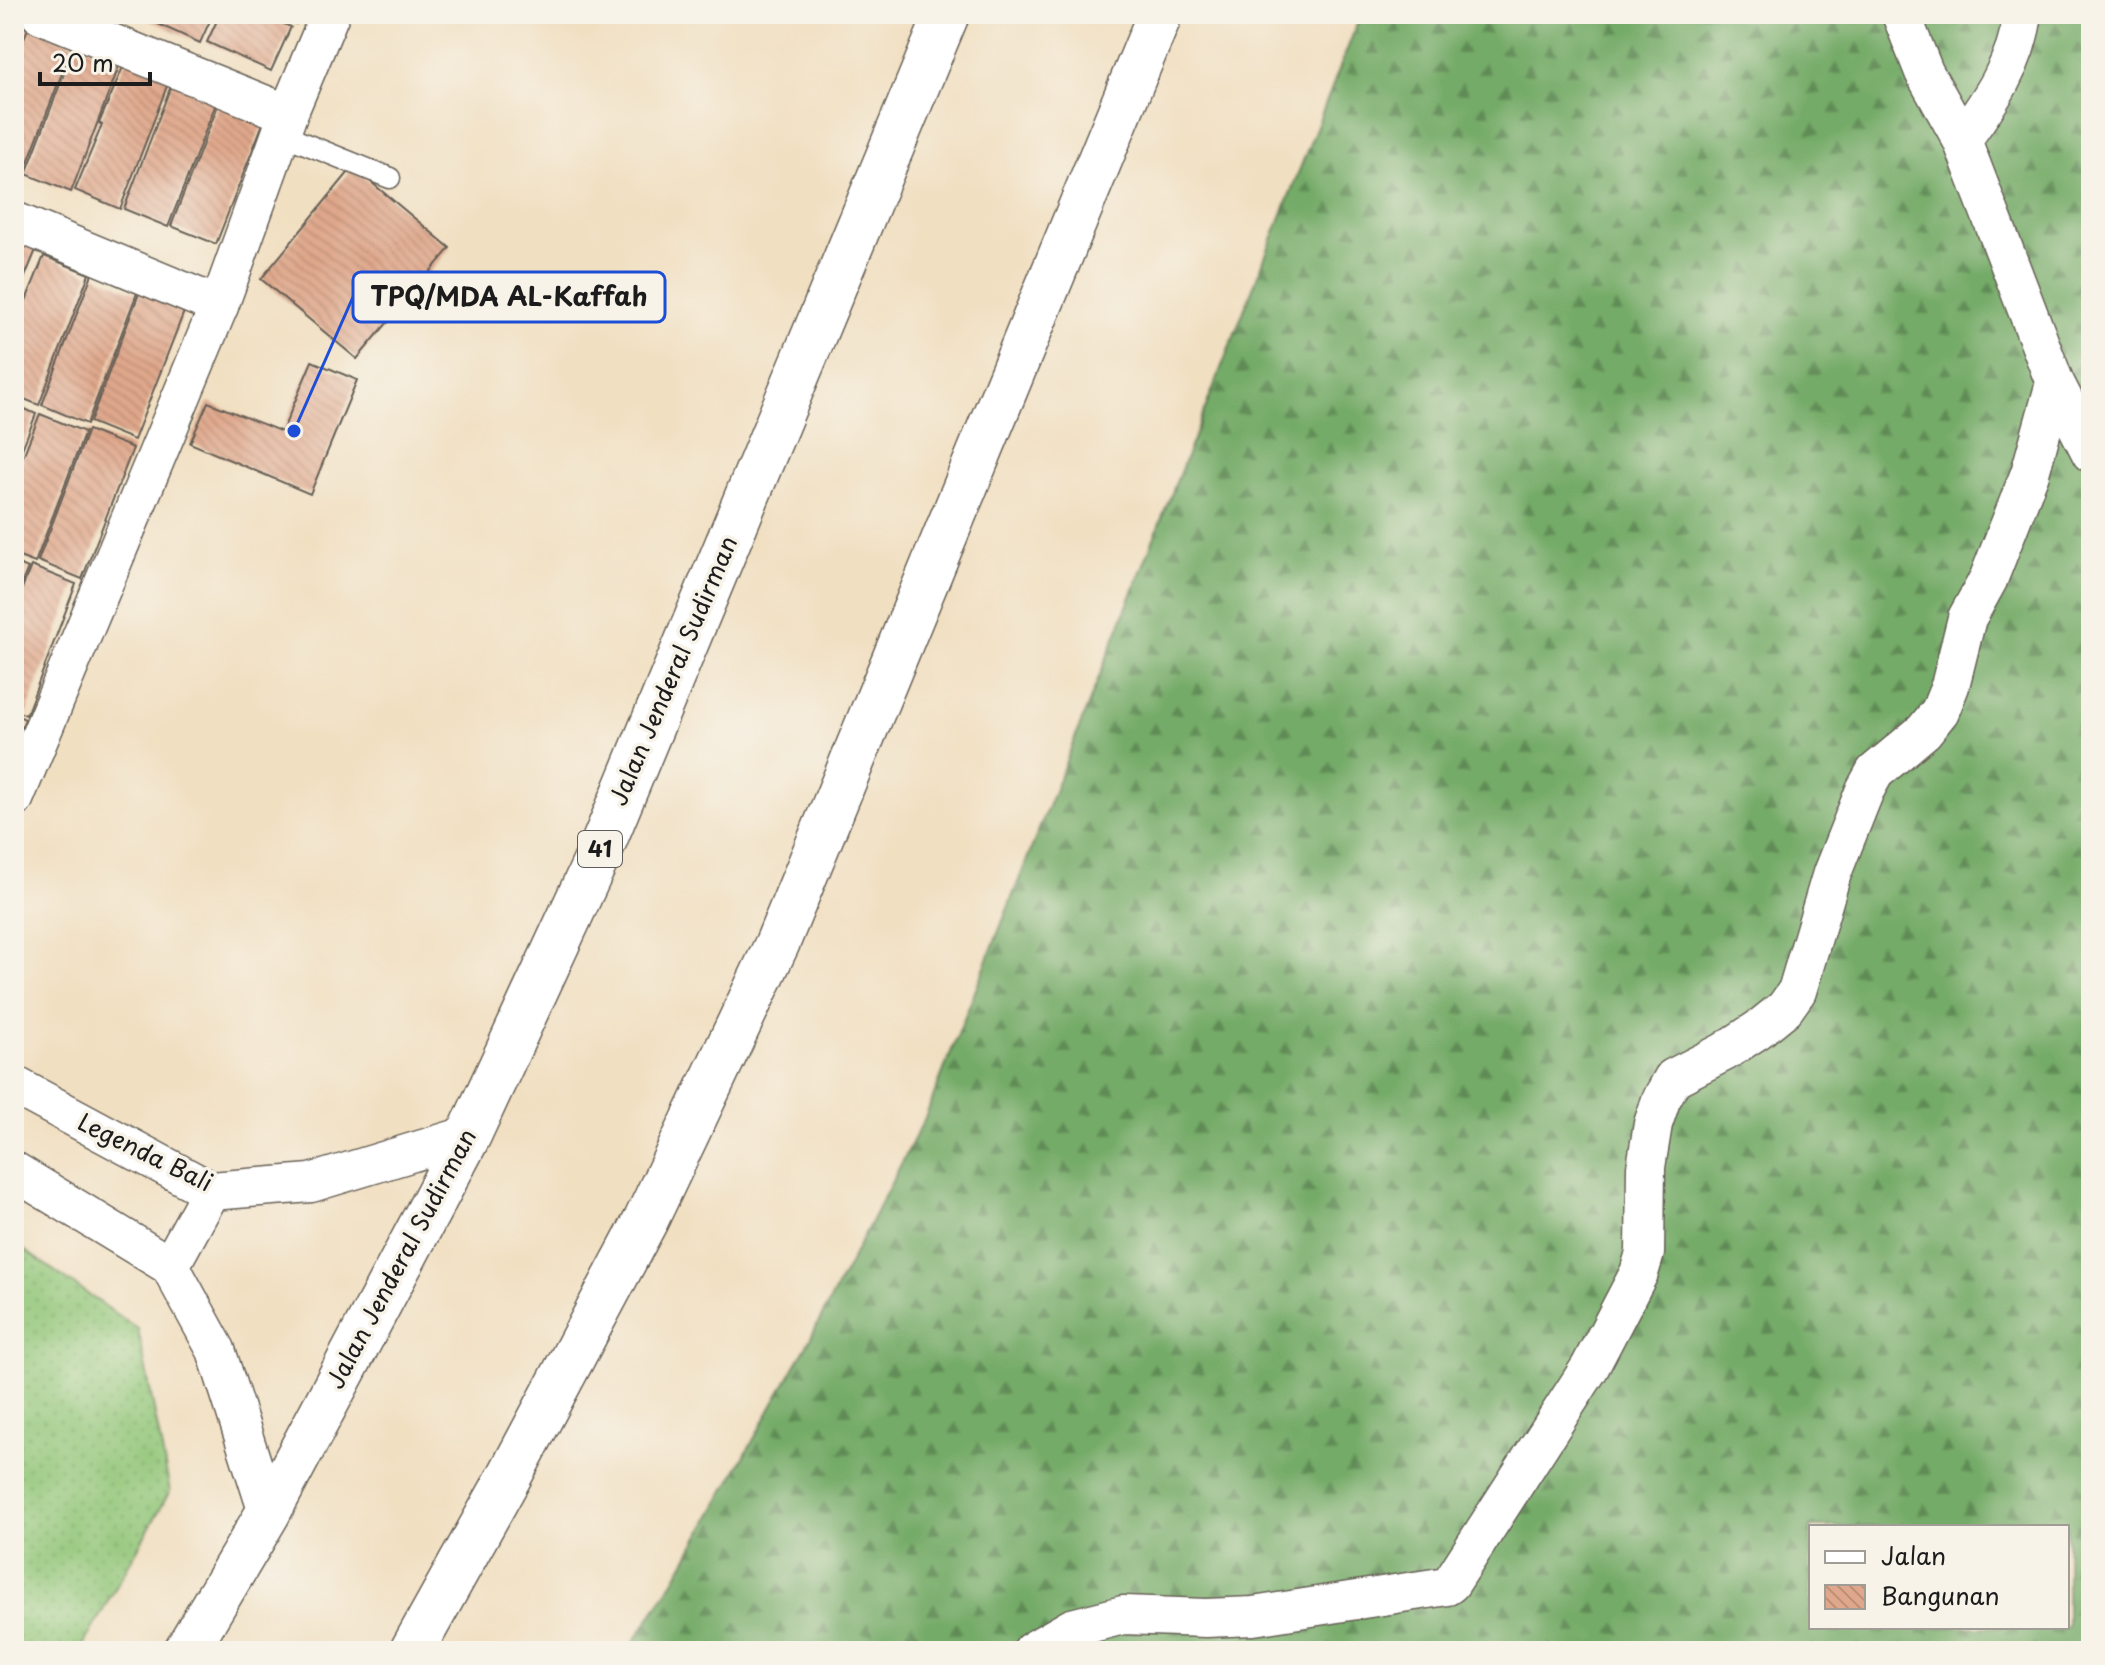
<svg xmlns="http://www.w3.org/2000/svg" width="2105" height="1665" viewBox="0 0 2105 1665" font-family="'Playpen Sans',sans-serif">
	<defs>
		<pattern id="grass-dots" width="8" height="8" patternUnits="userSpaceOnUse" patternTransform="scale(2)"><rect width="8" height="8" fill="#91c678"/><path d="M2 2h.1M6 6h.1" fill="none" stroke="#7caa67" stroke-width="1.8" stroke-linecap="round"/></pattern>
		<pattern id="forest-firs" width="22" height="20" patternUnits="userSpaceOnUse" patternTransform="scale(2)"><rect width="22" height="20" fill="#74ab68"/><path d="M5 1l3.5 6h-7zM16 11l3.5 6h-7z" fill="#5e8a55"/></pattern>
		<pattern id="building-back-hatch" width="6" height="6" patternUnits="userSpaceOnUse" patternTransform="scale(2)"><rect width="6" height="6" fill="#dfa78b"/><path d="M-1 5l2 2M0 0l6 6M5-1l2 2" fill="none" stroke="#bf8f77"/></pattern>
	</defs>
	<rect width="100%" height="100%" fill="#f7f3e8"/>
	<filter id="ink" filterUnits="userSpaceOnUse"><feTurbulence type="fractalNoise" baseFrequency=".0125" numOctaves="2"/><feDisplacementMap in="SourceGraphic" scale="16" xChannelSelector="R" yChannelSelector="G"/><feConvolveMatrix kernelMatrix="1 2 1 2 8 2 1 2 1" color-interpolation-filters="sRGB"/></filter>
	<filter id="wash" filterUnits="userSpaceOnUse"><feTurbulence type="fractalNoise" baseFrequency=".006" numOctaves="4" result="noise"/><feDisplacementMap in="SourceGraphic" scale="32" xChannelSelector="R" yChannelSelector="G"/><feGaussianBlur stdDeviation="1.8" result="paint"/><feColorMatrix in="noise" values="0 0 0 0 0 0 0 0 0 0 0 0 0 0 0 0 0 1.4 0 .05"/><feComposite in="paint" operator="in"/></filter>
	<g filter="url(#wash)">
		<rect width="100%" height="100%" fill="#f1dfc1"/>
		<polygon fill="url(#grass-dots)" stroke="#56714a" stroke-width="2" points="14,1243 138,1329 170,1491 80,1651 14,1651"/>
		<path fill="url(#forest-firs)" stroke="#486442" stroke-width="2" fill-rule="evenodd" d="M1361,14H2091V1651H628L675,1579L808,1343L925,1118ZM1811,1527H2067V1627H1811Z"/>
		<g id="blocks">
			<g fill="url(#building-back-hatch)">
				<polygon points="136,14 213,14 200,43"/>
				<polygon points="220,14 262,14 291,27 271,71 207,42"/>
				<polygon points="273,14 300,14 296,24"/>
				<polygon points="14,21 25,26 14,51"/>
				<polygon points="29,26 73,44 23,175 14,172 14,62"/>
				<polygon points="76,42 121,61 71,192 26,174"/>
				<polygon points="126,60 170,78 120,209 75,190 102,125 99,123"/>
				<polygon points="174,78 219,96 168,227 124,209"/>
				<polygon points="222,95 267,113 216,244 171,226"/>
				<polygon points="353,167 450,248 357,359 261,279"/>
				<polygon points="14,241 36,250 14,303"/>
				<polygon points="44,256 89,274 39,405 14,395 14,338 21,321 18,320"/>
				<polygon points="92,274 137,293 87,424 42,405"/>
				<polygon points="140,291 185,309 134,440 90,422"/>
				<polygon points="312,361 357,380 310,494 190,443 208,402 282,432"/>
				<polygon points="14,404 36,414 14,469"/>
				<polygon points="40,414 85,432 35,563 14,555 14,485 16,480 14,479"/>
				<polygon points="88,430 133,448 82,579 38,561"/>
				<polygon points="14,562 28,568 14,602"/>
				<polygon points="31,566 76,584 26,715 14,710 14,608"/>
				<polygon points="14,714 25,719 14,746"/>
			</g>
		</g>
	</g>
	<g filter="url(#ink)">
		<use href="#blocks" fill-opacity="0" stroke="#676056" stroke-width="2"/>
		<g fill="none" stroke-linecap="round" stroke-linejoin="round">
			<g stroke="#676056" stroke-width="23">
				<polyline id="service" points="281,134 390,178"/>
			</g>
			<g stroke="#676056" stroke-width="41">
				<g id="minor">
					<polyline points="40,14 288,114"/>
					<polyline points="1901,14 1924,72 1962,140 2055,383 2091,453"/>
					<path d="M1962,140C1991,100 2016,64 2023,14"/>
					<polyline points="14,221 219,306"/>
					<polyline points="14,799 219,306 288,114 330,14"/>
					<polyline points="14,1085 211,1191 311,1183 469,1135"/>
					<polyline points="14,1171 170,1266 216,1350 268,1513"/>
					<polyline points="170,1266 211,1191"/>
					<polyline points="1032,1651 1072,1628 1123,1615 1206,1618 1253,1616 1447,1586 1451,1583 1590,1367 1639,1273 1645,1253 1646,1167 1653,1124 1661,1100 1673,1078 1724,1052 1759,1029 1785,1008 1797,991 1832,873 1865,790 1875,772 1924,731 1940,711 1950,686 1967,618 1988,580 2030,473 2055,383"/>
				</g>
			</g>
			<g stroke="#676056" stroke-width="47">
				<g id="trunk">
					<polyline points="186,1651 268,1513 469,1135 598,856 947,14"/>
					<polyline points="412,1651 509,1477 646,1220 777,944 1160,14"/>
				</g>
			</g>
			<use href="#service" stroke="#fff" stroke-width="20"/>
			<use href="#minor" stroke="#fff" stroke-width="38"/>
			<use href="#trunk" stroke="#fff" stroke-width="44"/>
		</g>
	</g>
	<g text-anchor="middle" stroke-width="7" stroke-linejoin="round" paint-order="stroke">
		<rect fill="#f7f3e8" stroke="#5e5c59" stroke-width="2" x="578" y="831" width="44" height="36" rx="6"/>
		<g font-size="22" font-weight="bold" fill="#1c1c1c">
			<text x="600" y="857">41</text>
		</g>
		<g font-size="24" fill="#1c1c1c" stroke="#f7f3e8">
			<text transform="translate(674 671) rotate(-67)" y="8">Jalan Jenderal Sudirman</text>
			<text transform="translate(145 1153) rotate(26)" y="8">Legenda Bali</text>
			<text transform="translate(402 1259) rotate(-62)" y="8">Jalan Jenderal Sudirman</text>
		</g>
	</g>
	<path fill="none" stroke="#1d4ed8" stroke-width="3" d="M294 431L353 297"/>
	<circle fill="#1d4ed8" stroke="#f7f3e8" stroke-width="3" cx="294" cy="431" r="8"/>
	<rect fill="#f7f3e8" stroke="#1d4ed8" stroke-width="3" x="353" y="272" width="312" height="50" rx="8"/>
	<g font-size="26" text-anchor="middle" font-weight="bold" fill="#1c1c1c">
		<text x="509" y="306">TPQ/MDA AL-Kaffah</text>
	</g>
	<rect width="2105" height="1665" fill="none" stroke="#f7f3e8" stroke-width="48"/>
	<rect x="1809" y="1525" width="260" height="104" fill="#f7f3e8" stroke="#9f9d96" stroke-width="2"/>
	<rect x="1825" y="1551" width="40" height="12" fill="#ffffff" stroke="#9f9d96" stroke-width="2"/>
	<text x="1881" y="1565" font-size="24" fill="#1c1c1c">Jalan</text>
	<rect x="1825" y="1585" width="40" height="24" fill="url(#building-back-hatch)" stroke="#9f9d96" stroke-width="2"/>
	<text x="1881" y="1605" font-size="24" fill="#1c1c1c">Bangunan</text>
	<path d="M40 72v12h110v-12" fill="none" stroke="#1c1c1c" stroke-width="4"/>
	<text x="52" y="72" font-size="24" fill="#1c1c1c" stroke="#f7f3e8" stroke-width="6" paint-order="stroke">20 m</text>
</svg>
